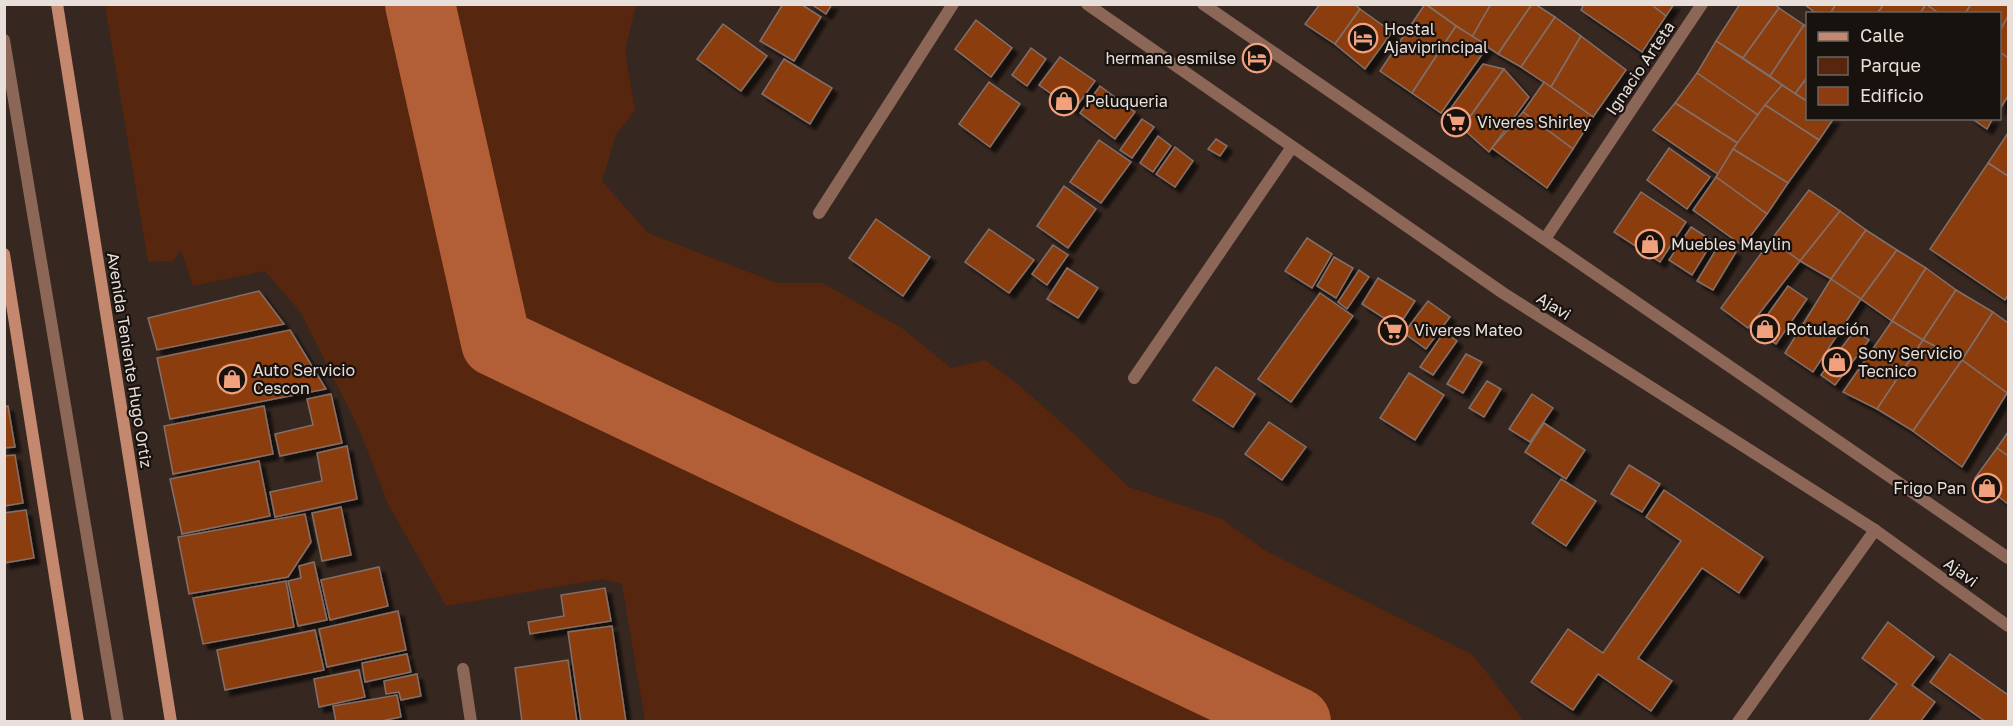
<svg xmlns="http://www.w3.org/2000/svg" width="2013" height="726" viewBox="0 0 2013 726" font-family="'Golos Text',sans-serif">
	<defs>
		<filter id="shadow"><feDropShadow dx="5.5" dy="5.5" stdDeviation="1.5" flood-color="#0009"/></filter>
	</defs>
	<rect width="100%" height="100%" fill="#362721"/>
	<polygon fill="#56260e" points="105,5 636,5 625,51 635,111 616,134 602,181 648,233 777,283 823,283 903,329 951,368 985,360 1020,386 1072,432 1129,487 1222,519 1266,551 1473,655 1524,721 645,721 622,584 602,579 446,606 388,504 359,429 301,313 265,271 193,286 181,250 173,261 148,262"/>
	<g fill="none" stroke-linecap="round" stroke-linejoin="round">
		<polyline stroke="#b25e37" stroke-width="70" points="420,4 496,342 1296,722"/>
	</g>
	<g fill="#8c3c10" stroke="#827069" stroke-width="1.5" filter="url(#shadow)">
		<polygon points="783,4 801,4 821,17 794,61 760,41"/>
		<polygon points="811,4 832,4 826,14"/>
		<polygon points="1320,4 1355,4 1360,9 1335,44 1305,24"/>
		<polygon points="1425,4 1456,26 1412,93 1380,71"/>
		<polygon points="1426,4 1491,4 1472,37"/>
		<polygon points="1491,4 1532,4 1498,54 1472,37"/>
		<polygon points="1532,4 1535,4 1555,17 1521,67 1498,54"/>
		<polygon points="1584,4 1651,4 1666,16 1642,52 1581,10"/>
		<polygon points="1651,4 1674,4 1666,16"/>
		<polygon points="1740,4 1774,4 1779,8 1743,58 1716,41"/>
		<polygon points="1804,4 1836,4 1830,14 1817,14"/>
		<polygon points="1836,4 1884,4 1877,14 1830,14"/>
		<polygon points="1884,4 1926,4 1920,14 1877,14"/>
		<polygon points="1926,4 1940,14 1920,14"/>
		<polygon points="1926,4 1971,4 1965,14 1940,14"/>
		<polygon points="1971,4 2008,4 2008,16 2000,31 2000,14 1965,14"/>
		<polygon points="1779,8 1804,25 1770,76 1743,58"/>
		<polygon points="1360,9 1392,32 1365,69 1335,44"/>
		<polygon points="2008,16 2008,58 2000,52 2000,31"/>
		<polygon points="1555,17 1581,36 1551,87 1521,67"/>
		<polygon points="976,20 1012,48 991,77 955,49"/>
		<polygon points="723,24 767,56 741,91 697,59"/>
		<polygon points="1804,25 1808,28 1808,76 1795,94 1770,76"/>
		<polygon points="1456,26 1488,46 1441,113 1412,93"/>
		<polygon points="1581,36 1626,70 1593,117 1551,87"/>
		<polygon points="1716,41 1782,85 1758,115 1697,73"/>
		<polygon points="1031,48 1046,59 1027,86 1012,75"/>
		<polygon points="2000,52 2008,58 2008,96 2000,109"/>
		<polygon points="1060,57 1095,81 1074,110 1039,85"/>
		<polygon points="784,59 832,88 810,124 762,94"/>
		<polygon points="1483,64 1504,69 1462,128 1443,119"/>
		<polygon points="1504,69 1529,97 1489,152 1462,128"/>
		<polygon points="1697,73 1758,115 1739,144 1675,103"/>
		<polygon points="1808,76 1808,102 1795,94"/>
		<polygon points="989,82 1020,104 990,147 959,124"/>
		<polygon points="1544,82 1593,117 1573,149 1523,112"/>
		<polygon points="1782,85 1808,102 1808,118 1834,118 1819,140 1765,105"/>
		<polygon points="1100,86 1135,112 1115,139 1080,113"/>
		<polygon points="1675,103 1739,144 1733,149 1719,175 1653,130"/>
		<polygon points="1765,105 1819,140 1788,183 1733,149"/>
		<polygon points="1523,112 1573,149 1547,188 1492,148"/>
		<polygon points="1971,118 1993,118 1987,129"/>
		<polygon points="1142,119 1154,127 1132,158 1120,150"/>
		<polygon points="2008,133 2008,176 1988,163"/>
		<polygon points="1158,136 1171,146 1153,172 1140,163"/>
		<polygon points="1216,139 1227,146 1220,156 1208,149"/>
		<polygon points="1099,140 1131,162 1101,203 1070,182"/>
		<polygon points="1175,147 1193,161 1175,187 1156,174"/>
		<polygon points="1669,148 1710,177 1687,209 1647,180"/>
		<polygon points="1733,149 1788,183 1767,214 1716,177"/>
		<polygon points="1988,163 2008,176 2008,295 2005,300 1930,249"/>
		<polygon points="1716,177 1767,214 1743,246 1693,210"/>
		<polygon points="1064,186 1096,209 1068,248 1037,226"/>
		<polygon points="1809,190 1840,211 1800,261 1771,240"/>
		<polygon points="1641,192 1686,222 1660,262 1614,232"/>
		<polygon points="1840,211 1866,230 1831,279 1800,261"/>
		<polygon points="876,219 930,257 903,296 849,258"/>
		<polygon points="1691,227 1713,241 1692,275 1669,260"/>
		<polygon points="989,229 1034,260 1009,293 965,262"/>
		<polygon points="1866,230 1897,250 1861,299 1831,279"/>
		<polygon points="1307,238 1332,254 1312,288 1285,271"/>
		<polygon points="1771,240 1800,261 1748,328 1721,308"/>
		<polygon points="1720,243 1736,252 1713,290 1697,281"/>
		<polygon points="1053,245 1068,255 1047,285 1032,274"/>
		<polygon points="1897,250 1926,268 1892,321 1861,299"/>
		<polygon points="1334,257 1353,268 1336,298 1317,286"/>
		<polygon points="1067,268 1098,288 1078,318 1047,299"/>
		<polygon points="1926,268 1956,290 1923,340 1892,321"/>
		<polygon points="1359,270 1369,277 1347,309 1338,302"/>
		<polygon points="1378,278 1415,301 1398,327 1362,304"/>
		<polygon points="1831,279 1861,299 1813,372 1785,353"/>
		<polygon points="1788,286 1807,299 1776,344 1756,331"/>
		<polygon points="1956,290 1993,312 1962,360 1923,340"/>
		<polygon points="259,291 284,324 157,350 148,318"/>
		<polygon points="1320,293 1353,316 1291,402 1258,379"/>
		<polygon points="1428,301 1450,317 1426,349 1404,333"/>
		<polygon points="1993,312 2008,323 2008,391 2007,393 1962,360"/>
		<polygon points="1892,321 1923,340 1877,409 1843,392"/>
		<polygon points="290,330 326,389 170,419 157,358"/>
		<polygon points="1855,330 1869,340 1835,385 1821,375"/>
		<polygon points="1444,332 1457,341 1433,375 1420,367"/>
		<polygon points="1923,340 1962,360 1913,431 1877,409"/>
		<polygon points="1466,354 1482,362 1463,393 1447,384"/>
		<polygon points="1962,360 2007,393 1962,467 1913,431"/>
		<polygon points="1216,367 1255,394 1233,427 1193,400"/>
		<polygon points="1409,373 1444,395 1415,440 1380,418"/>
		<polygon points="1487,381 1501,389 1484,417 1469,408"/>
		<polygon points="331,394 342,443 280,456 275,434 313,425 307,399"/>
		<polygon points="1532,394 1553,408 1530,442 1509,429"/>
		<polygon points="8,406 15,447 4,448 4,407"/>
		<polygon points="264,406 273,454 173,474 164,426"/>
		<polygon points="1269,422 1306,447 1282,480 1245,454"/>
		<polygon points="1544,423 1585,450 1566,479 1525,452"/>
		<polygon points="2008,432 2008,456 1997,448"/>
		<polygon points="347,446 357,499 275,517 270,492 322,481 317,453"/>
		<polygon points="1997,448 2008,456 2008,504 1975,478"/>
		<polygon points="15,455 23,503 4,506 4,456"/>
		<polygon points="259,461 270,516 182,534 170,479"/>
		<polygon points="1629,465 1660,484 1642,512 1611,494"/>
		<polygon points="1561,479 1596,501 1566,546 1532,523"/>
		<polygon points="1664,490 1763,557 1739,593 1702,568 1638,658 1672,681 1651,711 1598,674 1573,710 1531,682 1568,629 1603,653 1681,541 1646,517"/>
		<polygon points="341,507 351,555 322,561 312,513"/>
		<polygon points="26,510 34,558 4,563 4,513"/>
		<polygon points="305,514 311,542 288,577 189,594 178,537"/>
		<polygon points="314,562 327,620 298,626 288,581 301,578 299,566"/>
		<polygon points="379,567 388,606 330,620 321,580"/>
		<polygon points="286,581 294,627 203,644 193,598"/>
		<polygon points="605,588 611,621 530,634 528,622 564,616 561,595"/>
		<polygon points="398,611 406,650 327,667 319,629"/>
		<polygon points="1888,622 1934,657 1912,685 1935,702 1920,722 1868,722 1897,684 1862,658"/>
		<polygon points="612,626 626,722 581,722 568,632"/>
		<polygon points="315,630 324,670 225,690 217,650"/>
		<polygon points="407,654 411,672 365,682 362,663"/>
		<polygon points="1950,654 2008,695 2008,722 1986,722 1930,682"/>
		<polygon points="568,660 577,722 522,722 515,668"/>
		<polygon points="359,670 365,697 319,707 314,679"/>
		<polygon points="417,674 421,696 401,700 399,692 386,694 384,681"/>
		<polygon points="397,695 401,717 376,722 336,722 333,706"/>
	</g>
	<g fill="none" stroke-linecap="round" stroke-linejoin="round">
		<g stroke="#8c6757" stroke-width="12">
			<polyline points="4,40 118,722"/>
			<polyline points="819,213 953,4"/>
			<polyline points="1134,378 1292,147"/>
			<polyline points="1738,722 1875,530"/>
		</g>
		<g stroke="#8c6757" stroke-width="12">
			<polyline points="1545,239 1702,4"/>
			<polyline points="463,669 471,722"/>
		</g>
		<g stroke="#8c6757" stroke-width="12">
			<polyline points="1087,4 1503,293 1875,530 2008,626"/>
			<polyline points="1203,4 2008,558"/>
		</g>
		<g stroke="#c4886e" stroke-width="12">
			<polyline points="57,4 171,722"/>
			<polyline points="4,254 78,722"/>
		</g>
	</g>
	<defs>
		<g id="hotel-ring" transform="scale(1.5)"><circle r="9.5" fill="#18120f" stroke="#f1a17d" stroke-width="1.5"/><path d="M-6-4.5h1.5V1H6V5H4.5V3h-9V5H-6ZM-4 0a1.8 1.8 0 1 1 3.6 0ZM.5 0V-2.5h3Q6-2.5 6 0Z" fill="#f1a17d"/></g>
		<g id="shop-ring" transform="scale(1.5)"><circle r="9.5" fill="#18120f" stroke="#f1a17d" stroke-width="1.5"/><path d="M-5-2.5h2.3a2.7 3.5 0 0 1 5.4 0H5L5.5 6h-11ZM-1.5-2.5h3a1.5 2.3 0 0 0-3 0Z" fill="#f1a17d"/></g>
		<g id="supermarket-ring" transform="scale(1.5)"><circle r="9.5" fill="#18120f" stroke="#f1a17d" stroke-width="1.5"/><path d="M-6-5.5h2.5l.6 2H6L4.5 2H-2.5L-4.4-4H-6ZM-1.5 3.2a1.3 1.3 0 1 0 .1 0ZM3 3.2a1.3 1.3 0 1 0 .1 0Z" fill="#f1a17d"/></g>
	</defs>
	<g fill-rule="evenodd">
		<use href="#hotel-ring" x="1363" y="38"/>
		<use href="#hotel-ring" x="1257" y="58"/>
		<use href="#shop-ring" x="1064" y="101"/>
		<use href="#supermarket-ring" x="1456" y="122"/>
		<use href="#shop-ring" x="1650" y="244"/>
		<use href="#shop-ring" x="1765" y="329"/>
		<use href="#supermarket-ring" x="1393" y="330"/>
		<use href="#shop-ring" x="1837" y="362"/>
		<use href="#shop-ring" x="232" y="379"/>
		<use href="#shop-ring" x="1987" y="488"/>
	</g>
	<g text-anchor="middle" stroke-width="4.5" stroke-linejoin="round" paint-order="stroke">
		<g font-size="16" fill="#e8deda" stroke="#18120f" text-anchor="start">
			<text x="1384" y="35">Hostal<tspan x="1384" dy="18">Ajaviprincipal</tspan></text>
			<text x="1236" y="64" text-anchor="end">hermana esmilse</text>
			<text x="1085" y="107">Peluqueria</text>
			<text x="1477" y="128">Viveres Shirley</text>
			<text x="1671" y="250">Muebles Maylin</text>
			<text x="1786" y="335">Rotulación</text>
			<text x="1414" y="336">Viveres Mateo</text>
			<text x="1858" y="359">Sony Servicio<tspan x="1858" dy="18">Tecnico</tspan></text>
			<text x="253" y="376">Auto Servicio<tspan x="253" dy="18">Cescon</tspan></text>
			<text x="1966" y="494" text-anchor="end">Frigo Pan</text>
		</g>
		<g font-size="16" fill="#e8deda" stroke="#18120f">
			<text transform="translate(1640 68) rotate(-56)" y="6">Ignacio Arteta</text>
			<text transform="translate(1554 306) rotate(32)" y="6">Ajavi</text>
			<text transform="translate(130 360) rotate(81)" y="6">Avenida Teniente Hugo Ortiz</text>
			<text transform="translate(1961 572) rotate(36)" y="6">Ajavi</text>
		</g>
	</g>
	<rect width="2013" height="726" fill="none" stroke="#e8deda" stroke-width="12"/>
	<rect x="1806" y="12" width="195" height="108" fill="#18120f" stroke="#6b6460" stroke-width="1.5"/>
	<rect x="1818" y="32" width="30" height="9" fill="#c4886e" stroke="#6b6460" stroke-width="1.5"/>
	<text x="1860" y="42" font-size="18" fill="#e8deda">Calle</text>
	<rect x="1818" y="57" width="30" height="18" fill="#56260e" stroke="#6b6460" stroke-width="1.5"/>
	<text x="1860" y="72" font-size="18" fill="#e8deda">Parque</text>
	<rect x="1818" y="87" width="30" height="18" fill="#8c3c10" stroke="#6b6460" stroke-width="1.5"/>
	<text x="1860" y="102" font-size="18" fill="#e8deda">Edificio</text>
</svg>
